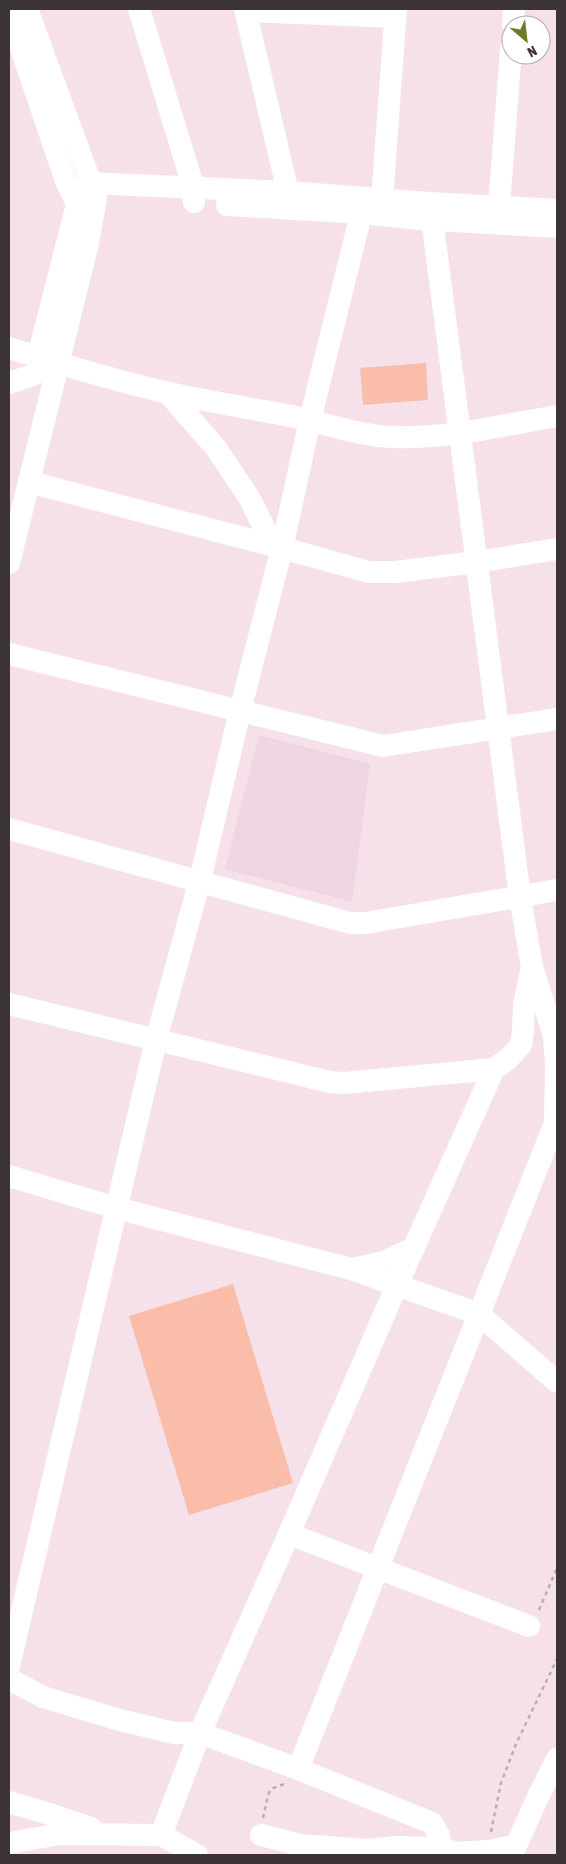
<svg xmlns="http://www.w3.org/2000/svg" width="566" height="1864" viewBox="0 0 566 1864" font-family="'Asap Condensed',sans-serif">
	<rect width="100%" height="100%" fill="#f6e1ea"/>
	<polygon fill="#efd4e1" points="259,735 370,764 352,902 225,869"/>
	<g fill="#fabda9">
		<polygon points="426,363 428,400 363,405 360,368"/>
		<polygon points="233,1284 293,1483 189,1515 129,1316"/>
	</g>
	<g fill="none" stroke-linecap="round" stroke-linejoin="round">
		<g stroke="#beacb4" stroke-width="2.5" stroke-dasharray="4 4" stroke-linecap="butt">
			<polyline points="539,1610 557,1568"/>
			<polyline points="263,1818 268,1795 271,1789 284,1784"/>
			<polyline points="491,1832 501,1783 516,1744 557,1659"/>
		</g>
		<g stroke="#fff" stroke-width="22">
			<polyline points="139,9 194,189 194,202"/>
			<polyline points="245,9 291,205"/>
			<polyline points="246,11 395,17"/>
			<polyline points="9,13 66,181 77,204 38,357"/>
			<polyline points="513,25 514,9"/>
			<polyline points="89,183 288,192 430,203 557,210"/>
			<polyline points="382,200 396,9"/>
			<polyline points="430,203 520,897 532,967 554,1036 556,1065 555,1123 557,1129"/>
			<polyline points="227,205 362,213 420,219 557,227"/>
			<polyline points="499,206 511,49"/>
			<path d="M9,348C61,364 115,381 169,393C211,402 254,409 296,417C328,424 360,436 392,437C447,439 503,425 557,416"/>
			<polyline points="9,383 33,375 57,363"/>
			<polyline points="168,393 216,448 250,499 266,532 282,548"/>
			<polyline points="29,482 282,548 369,572 395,572 476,562 557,549"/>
			<polyline points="9,563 88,243 96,197 27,9"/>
			<polyline points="9,654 383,746 557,719"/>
			<polyline points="9,829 350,923 366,923 557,890"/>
			<polyline points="9,1004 330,1082 344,1083 494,1069"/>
			<polyline points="9,1176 116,1208 351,1269 479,1314 557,1382"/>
			<polyline points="352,1269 384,1262 414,1248"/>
			<polyline points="289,1534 529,1626"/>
			<polyline points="9,1666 156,1040 200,880 240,711 282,548 310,420 365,198"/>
			<polyline points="9,1679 43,1697 116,1719 174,1733 200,1733 298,1769 432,1823 439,1835 441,1848"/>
			<polyline points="298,1769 555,1123"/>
			<polyline points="9,1802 49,1814 91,1828"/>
			<polyline points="161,1835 200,1733 289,1534 397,1285 494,1069 508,1059 521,1045 523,1032 524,1005 532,967"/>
			<polyline points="261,1835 301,1845 367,1850 396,1847 441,1848 456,1853 487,1851 516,1846 538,1797 557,1759"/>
			<polyline points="9,1843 60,1834 161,1835 197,1855"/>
		</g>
	</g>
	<rect width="566" height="1864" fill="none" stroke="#3b3337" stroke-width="20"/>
	<g transform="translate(526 40) rotate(152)"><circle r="24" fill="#ffffff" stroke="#b1adaf"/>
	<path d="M0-4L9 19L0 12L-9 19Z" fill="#717b27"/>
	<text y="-8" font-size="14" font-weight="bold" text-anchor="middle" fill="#3b3337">N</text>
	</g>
</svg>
